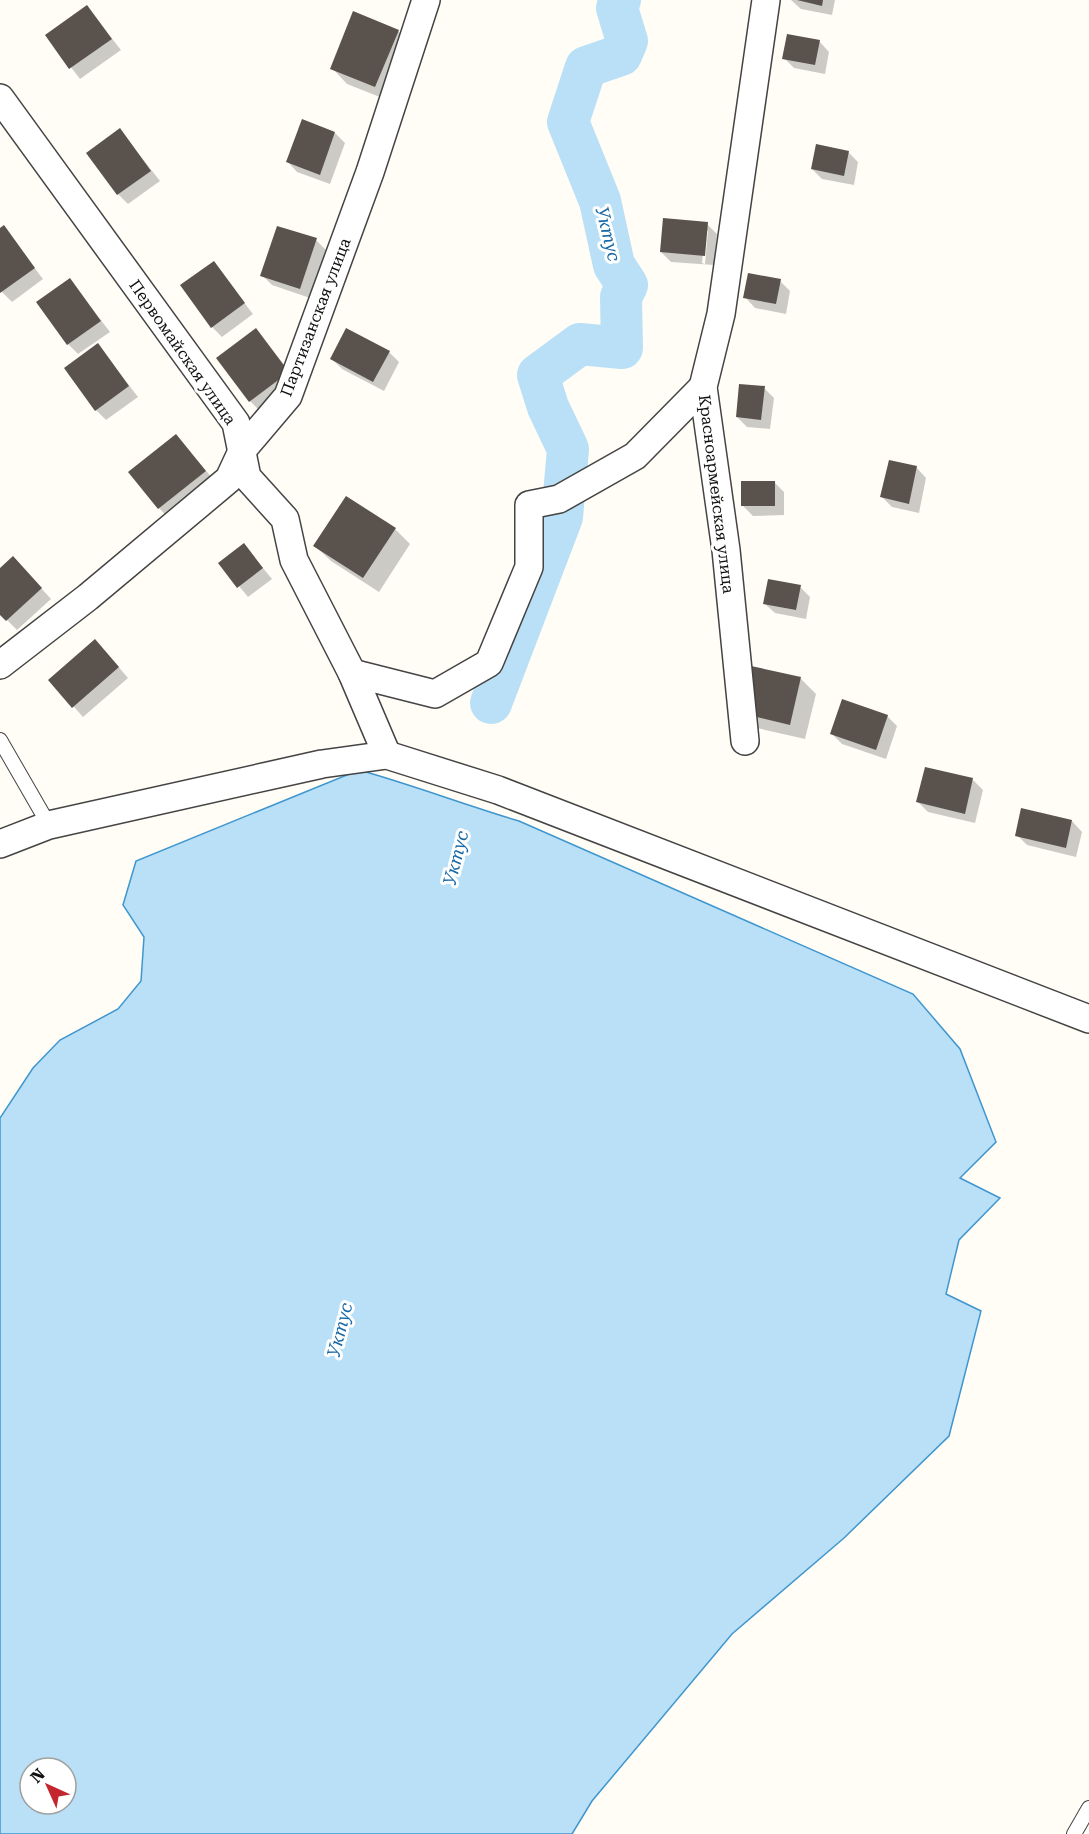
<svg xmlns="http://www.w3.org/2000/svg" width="1089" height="1834" viewBox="0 0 1089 1834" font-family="'Roboto Serif',serif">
	<rect width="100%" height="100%" fill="#fffdf5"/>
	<path fill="#b9e0f7" stroke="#3f96cf" stroke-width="1.5" fill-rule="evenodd" d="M359,770C413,785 465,805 519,821L913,994L960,1049L996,1142L960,1178L1000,1198L959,1240L946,1294L981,1311L949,1436L844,1538L732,1634L592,1801L572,1834H0V1118L33,1068L60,1040L118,1009L141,981L144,937L123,905L136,861ZM30,1768H66V1804H30Z"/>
	<g fill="#0003" fill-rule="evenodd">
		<polygon points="791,0 835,0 832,15 801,9"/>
		<polygon points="87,7 121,50 80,79 47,36"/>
		<polygon points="398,31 413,47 390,101 347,84 332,68"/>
		<polygon points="819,41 829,52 825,74 794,68 784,58"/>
		<polygon points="120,130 160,181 128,204 118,194"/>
		<polygon points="335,133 345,143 330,184 297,172 287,161"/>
		<polygon points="848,152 858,162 854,185 822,179 812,169"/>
		<path d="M707,224L717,234L714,265L671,262L661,252ZM705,231H708L705,264L702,263Z"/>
		<polygon points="3,227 43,279 12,302 0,290 0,230"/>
		<polygon points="316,240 326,250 310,298 272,285 262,275"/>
		<polygon points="213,263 253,314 222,337 212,327"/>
		<polygon points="70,280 110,332 78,354 68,344"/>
		<polygon points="780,281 790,291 786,314 755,308 745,297"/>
		<polygon points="255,330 303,388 265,416 250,401"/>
		<polygon points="98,345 138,397 106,420 96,410"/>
		<polygon points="389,352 399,362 384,391 342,369 332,359"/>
		<polygon points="764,388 774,398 770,429 747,427 737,417"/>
		<polygon points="176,436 220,487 174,524 159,508"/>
		<polygon points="916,467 926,478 919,513 892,507 882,497"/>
		<polygon points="774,482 784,492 784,515 753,516 743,506"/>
		<polygon points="395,529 410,544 379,592 331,561 315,546"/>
		<polygon points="244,545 272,579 248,597 220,563"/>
		<polygon points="23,568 51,599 17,630 0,613 0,570"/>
		<polygon points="800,587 810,597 806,619 775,613 764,603"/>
		<polygon points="105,651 128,678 83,717 50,680"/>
		<polygon points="753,668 801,679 816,694 805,739 757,728 742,713"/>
		<polygon points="887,716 897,726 886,759 842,744 831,733"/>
		<polygon points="973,780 983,790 975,823 928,812 918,802"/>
		<polygon points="1072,821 1082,832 1076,857 1027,845 1017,835"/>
	</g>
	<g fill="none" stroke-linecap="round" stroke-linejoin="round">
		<polyline stroke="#b9e0f7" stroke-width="42" points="491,703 562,517 568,449 548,407 538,375 580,344 622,348 621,297 627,285 614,265 600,201 568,122 586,67 621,55 627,41 617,8 620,0"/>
	</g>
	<g fill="#5a524d">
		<polygon points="797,0 823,0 822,6"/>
		<polygon points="87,5 112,39 69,69 45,35"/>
		<polygon points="353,11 399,30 375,87 330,69"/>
		<polygon points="787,34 820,40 815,65 782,59"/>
		<polygon points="302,119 335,132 320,175 286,162"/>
		<polygon points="120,128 151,171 117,195 86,153"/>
		<polygon points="816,144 849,151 844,176 811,169"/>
		<polygon points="663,218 708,222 705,256 660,252"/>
		<polygon points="4,225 35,268 0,293 0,228"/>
		<polygon points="277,226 317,238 300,289 260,276"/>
		<polygon points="214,261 245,303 211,328 180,285"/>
		<polygon points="748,273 781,279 776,304 743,298"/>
		<polygon points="70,278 101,321 67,345 36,302"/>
		<polygon points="256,328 289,372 249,402 216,358"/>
		<polygon points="346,328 390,351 373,382 330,359"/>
		<polygon points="98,343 129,386 95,411 64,368"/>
		<polygon points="739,384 765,386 761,420 736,417"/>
		<polygon points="176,434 206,471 158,509 128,472"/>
		<polygon points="889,460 917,466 909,504 880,497"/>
		<rect x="741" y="481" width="34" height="25"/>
		<polygon points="346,496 396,528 363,578 313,546"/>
		<polygon points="244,543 263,568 237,588 218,563"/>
		<polygon points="13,556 42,588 6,621 0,615 0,568"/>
		<polygon points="768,579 801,585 796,610 763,604"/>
		<polygon points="95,639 119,667 72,708 48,680"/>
		<polygon points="751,666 801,677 790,725 740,713"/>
		<polygon points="842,699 888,715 876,750 830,734"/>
		<polygon points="925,767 973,778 965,814 916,802"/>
		<polygon points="1021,808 1072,820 1066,848 1015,836"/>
	</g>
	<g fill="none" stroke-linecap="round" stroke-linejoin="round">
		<g stroke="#444" stroke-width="16">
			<g id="service">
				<polyline points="0,740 49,825"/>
				<polyline points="1074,1834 1089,1808"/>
			</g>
		</g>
		<g stroke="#444" stroke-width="30">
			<g id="minor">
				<polyline points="0,98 236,423 247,477 285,519 294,560 352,673 387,755"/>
				<polyline points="0,665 88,597 229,479 243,449 288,396 370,172 426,0"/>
				<polyline points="352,673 435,694 489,663 529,567 529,505 559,499 635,456 703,387"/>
				<polyline points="745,741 726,550 703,387 721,314 766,0"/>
				<polyline points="0,844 49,825 322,764 387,755 498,790 1089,1019"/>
			</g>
		</g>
		<use href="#service" stroke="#fff" stroke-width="14"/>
		<use href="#minor" stroke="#fff" stroke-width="27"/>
	</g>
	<g text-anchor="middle" stroke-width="6" stroke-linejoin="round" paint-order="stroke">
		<g font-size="16" fill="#111" stroke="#fff">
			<text transform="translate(315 317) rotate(-69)" y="6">Партизанская улица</text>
			<text transform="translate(183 352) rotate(55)" y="6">Первомайская улица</text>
			<text transform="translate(717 494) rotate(83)" y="6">Красноармейская улица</text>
		</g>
		<g font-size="18" font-style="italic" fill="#1768a6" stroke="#fff">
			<text transform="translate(608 234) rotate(76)" y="6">Уктус</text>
			<text transform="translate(456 858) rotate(-76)" y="6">Уктус</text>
			<text transform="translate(340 1330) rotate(-76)" y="6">Уктус</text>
		</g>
	</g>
	<g transform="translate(48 1786) rotate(315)"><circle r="28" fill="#ffffff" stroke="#a0a0a0" stroke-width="1.5"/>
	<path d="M0-4.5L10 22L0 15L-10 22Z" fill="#c4262e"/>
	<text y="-9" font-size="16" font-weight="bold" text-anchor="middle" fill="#111111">N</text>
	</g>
</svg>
